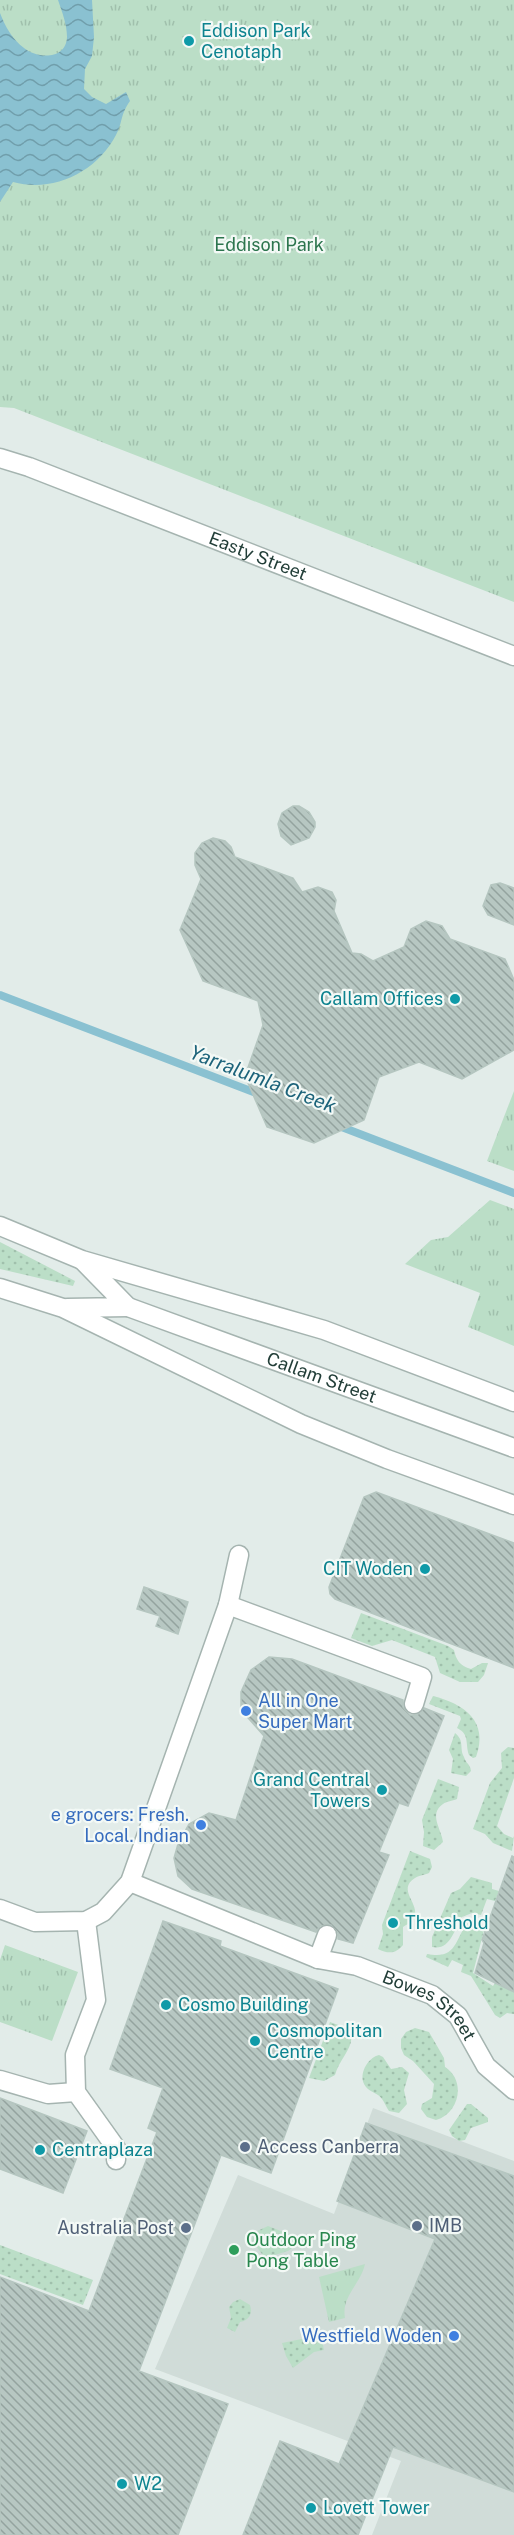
<svg xmlns="http://www.w3.org/2000/svg" width="514" height="2535" viewBox="0 0 514 2535" font-family="'Public Sans',sans-serif">
	<defs>
		<pattern id="grass-dots" width="8" height="8" patternUnits="userSpaceOnUse" patternTransform="scale(1.5)"><rect width="8" height="8" fill="#bbdec7"/><path d="M2 2h.1M6 6h.1" fill="none" stroke="#a0c0ac" stroke-width="1.8" stroke-linecap="round"/></pattern>
		<pattern id="park-tufts" width="24" height="20" patternUnits="userSpaceOnUse" patternTransform="scale(1.5)"><rect width="24" height="20" fill="#bbdec7"/><path d="M3 7l-1-3M5 7V3M7 7l1-3M15 17l-1-3M17 17v-4M19 17l1-3" fill="none" stroke="#a0c0ac"/></pattern>
		<pattern id="water-waves" width="16" height="10" patternUnits="userSpaceOnUse" patternTransform="scale(1.5)"><rect width="16" height="10" fill="#8ac1d1"/><path d="M0 5q4-4 8 0t8 0" fill="none" stroke="#709eab"/></pattern>
		<pattern id="building-back-hatch" width="6" height="6" patternUnits="userSpaceOnUse" patternTransform="scale(1.5)"><rect width="6" height="6" fill="#b7c7c2"/><path d="M-1 5l2 2M0 0l6 6M5-1l2 2" fill="none" stroke="#94a39f"/></pattern>
	</defs>
	<rect width="100%" height="100%" fill="#e2ece9"/>
	<polygon fill="#d0dcd8" points="373,2108 514,2161 514,2535 372,2535 401,2461 155,2369 238,2175 334,2214"/>
	<g fill="url(#grass-dots)">
		<polygon points="0,1242 75,1281 73,1286 0,1269"/>
		<path d="M361,1613L448,1646L454,1650C456,1660 460,1666 471,1669L482,1663H488L484,1675L478,1682H460L440,1673L435,1657L392,1640L372,1646L351,1638Z"/>
		<path d="M433,1696C464,1704 489,1721 476,1757L473,1758L469,1755C465,1744 470,1734 457,1728L461,1719L460,1716L429,1704Z"/>
		<path d="M455,1733C465,1741 459,1748 464,1757C466,1764 470,1763 471,1771L466,1776L451,1773L453,1759L449,1750Z"/>
		<polygon points="508,1747 514,1748 514,1778 497,1826 504,1834 513,1838 514,1836 512,1851 493,1843 485,1834 473,1829 490,1783 502,1768 501,1753"/>
		<path d="M438,1779L459,1787L457,1799C452,1801 447,1801 443,1804C428,1814 442,1830 443,1842L434,1850L423,1846L424,1832L422,1820Z"/>
		<path d="M410,1851L430,1859L432,1867L429,1873C424,1875 420,1875 415,1878C396,1890 421,1904 414,1918C412,1923 407,1924 403,1927V1945C396,1954 388,1954 378,1949L383,1934L382,1925Z"/>
		<path d="M471,1877L492,1883V1889L499,1891L495,1901L487,1899L481,1915L472,1913L462,1917C454,1930 450,1951 432,1947V1937L451,1893L460,1889Z"/>
		<path d="M469,1921L485,1926L473,1973L493,1986L495,1983L514,1992V2014L507,2013L500,2018L495,2015L471,1976L461,1972L463,1965L452,1960L448,1967L426,1957L427,1954C458,1960 454,1939 469,1921Z"/>
		<path d="M330,2022C371,2035 341,2052 335,2075L324,2081L309,2078Z"/>
		<path d="M415,2028L429,2032L444,2058L445,2067C466,2080 460,2113 436,2120L427,2117L421,2109L422,2104L432,2098L434,2084L413,2061L404,2055L401,2048V2039L406,2032Z"/>
		<path d="M379,2055L383,2057L391,2069L402,2067L409,2073L404,2090L407,2104L399,2113L389,2111C386,2107 385,2103 382,2099C378,2093 370,2092 366,2087C357,2076 367,2058 379,2055Z"/>
		<polygon points="467,2104 471,2104 488,2118 488,2122 471,2128 465,2140 459,2141 452,2136 449,2130"/>
		<polygon points="268,2226 304,2240 288,2251 265,2258 252,2241 253,2233"/>
		<polygon points="0,2245 93,2280 83,2305 0,2274"/>
		<path d="M240,2299L250,2305C253,2313 249,2321 240,2322L235,2332L227,2328L231,2318L229,2307L233,2302Z"/>
		<polygon points="321,2335 324,2350 314,2352 293,2368 286,2356 282,2343"/>
	</g>
	<g fill="url(#park-tufts)">
		<polygon points="0,0 514,0 514,602 14,408 0,407"/>
		<polygon points="514,1091 514,1171 487,1161"/>
		<polygon points="490,1200 514,1209 514,1346 468,1327 480,1293 405,1264 431,1240 448,1237"/>
		<polygon points="5,1945 78,1972 52,2041 0,2022 0,1960"/>
		<path d="M365,2264C361,2284 341,2296 345,2318L329,2322L319,2277Z"/>
	</g>
	<path fill="url(#water-waves)" d="M58,0H92L94,37L92,56L85,69L84,89L92,97L106,104L126,92L130,101C120,115 123,122 116,135C97,172 53,193 13,182L0,202V13C5,26 12,39 24,48C38,59 66,60 67,37C67,24 62,12 58,0Z"/>
	<g fill="none" stroke-linecap="round" stroke-linejoin="round">
		<g stroke="#8ac1d1" stroke-width="8">
			<polyline points="0,995 261,1095"/>
			<polyline points="339,1126 514,1193"/>
		</g>
	</g>
	<g fill="url(#building-back-hatch)" stroke="#b5c6c0" stroke-width="1.5">
		<polygon points="293,806 299,806 309,812 315,822 315,827 309,838 291,845 281,836 278,824 282,813"/>
		<polygon points="213,838 225,841 231,847 235,857 293,878 302,892 318,887 332,892 336,900 334,911 352,953 361,954 373,961 404,947 411,929 426,921 442,926 450,939 505,959 514,980 514,1050 462,1079 419,1062 379,1077 364,1120 314,1143 267,1127 245,1076 263,1025 258,1001 203,981 180,930 201,879 195,865 195,853 202,843"/>
		<polygon points="500,883 514,888 514,925 488,915 483,906 491,885"/>
		<polygon points="376,1492 514,1543 514,1668 348,1604 335,1599 330,1594 329,1587 364,1497"/>
		<polygon points="144,1587 188,1602 178,1634 156,1626 160,1616 137,1609"/>
		<polygon points="269,1657 292,1659 403,1700 403,1707 410,1715 417,1715 424,1708 444,1716 408,1806 399,1803 379,1852 389,1855 353,1943 338,1939 338,1933 331,1925 320,1926 316,1932 192,1889 178,1876 174,1858 178,1844 189,1824 209,1813 236,1820 264,1736 241,1710 241,1692 251,1670"/>
		<polygon points="512,1856 514,1857 514,1992 475,1973 484,1943 482,1940"/>
		<polygon points="163,1921 221,1941 220,1946 338,1989 271,2173 221,2155 139,2371 228,2404 178,2535 0,2535 0,2277 89,2311 157,2132 148,2128 163,2088 110,2069"/>
		<polygon points="0,2098 87,2131 63,2193 0,2169"/>
		<polygon points="366,2123 514,2176 514,2492 393,2447 358,2535 243,2535 280,2441 339,2464 435,2239 337,2201"/>
	</g>
	<g fill="none" stroke-linecap="round" stroke-linejoin="round">
		<g stroke="#a5b4b0" stroke-width="21">
			<g id="minor">
				<path id="s1" d="M0,458L29,467L514,656"/>
				<polyline points="0,1226 82,1260 324,1330 514,1402"/>
				<polyline points="0,1288 63,1308 301,1424 387,1459 514,1505"/>
				<path id="s2" d="M128,1307L514,1448"/>
				<polyline points="67,1308 128,1307 83,1261"/>
				<polyline points="228,1605 422,1677 414,1704"/>
				<path id="s3" d="M130,1882L318,1959L357,1966L432,1995L458,2016L486,2066L514,2090"/>
				<polyline points="0,1909 35,1922 86,1921 103,1912 130,1882 228,1605 239,1555"/>
				<polyline points="86,1921 96,2000 75,2055 76,2092 116,2148 116,2160"/>
				<polyline points="318,1959 327,1935"/>
				<polyline points="0,2080 48,2094 76,2092"/>
			</g>
		</g>
		<use href="#minor" stroke="#fff" stroke-width="18"/>
	</g>
	<g fill="#0f9aa8" stroke="#f3f9f6" stroke-width="2">
		<circle cx="189" cy="41" r="6"/>
		<circle cx="455" cy="999" r="6"/>
		<circle cx="425" cy="1569" r="6"/>
		<circle cx="382" cy="1790" r="6"/>
		<circle cx="393" cy="1923" r="6"/>
		<circle cx="166" cy="2005" r="6"/>
		<circle cx="255" cy="2041" r="6"/>
		<circle cx="40" cy="2150" r="6"/>
		<circle cx="122" cy="2484" r="6"/>
		<circle cx="311" cy="2508" r="6"/>
	</g>
	<g fill="#3f7fe0" stroke="#f3f9f6" stroke-width="2">
		<circle cx="246" cy="1711" r="6"/>
		<circle cx="201" cy="1825" r="6"/>
		<circle cx="454" cy="2336" r="6"/>
	</g>
	<g fill="#5c6f8a" stroke="#f3f9f6" stroke-width="2">
		<circle cx="245" cy="2147" r="6"/>
		<circle cx="417" cy="2226" r="6"/>
		<circle cx="186" cy="2228" r="6"/>
	</g>
	<circle fill="#2e9e5b" stroke="#f3f9f6" stroke-width="2" cx="234" cy="2250" r="6"/>
	<g text-anchor="middle" stroke-width="4.5" stroke-linejoin="round" paint-order="stroke">
		<g font-size="18" fill="#0d838f" stroke="#f3f9f6" text-anchor="start">
			<text x="201" y="37">Eddison Park<tspan x="201" dy="21">Cenotaph</tspan></text>
			<text x="443" y="1005" text-anchor="end">Callam Offices</text>
			<text x="413" y="1575" text-anchor="end">CIT Woden</text>
			<text x="370" y="1786" text-anchor="end">Grand Central<tspan x="370" dy="21">Towers</tspan></text>
			<text x="405" y="1929">Threshold</text>
			<text x="178" y="2011">Cosmo Building</text>
			<text x="267" y="2037">Cosmopolitan<tspan x="267" dy="21">Centre</tspan></text>
			<text x="52" y="2156">Centraplaza</text>
			<text x="134" y="2490">W2</text>
			<text x="323" y="2514">Lovett Tower</text>
		</g>
		<g font-size="18" fill="#2c754e" stroke="#f3f9f6">
			<text x="269" y="251">Eddison Park</text>
		</g>
		<g font-size="18" fill="#223e38" stroke="#f3f9f6">
			<text dy="6" stroke="none"><textPath href="#s1" startOffset="276">Easty Street</textPath></text>
			<text dy="6" stroke="none"><textPath href="#s2" startOffset="206">Callam Street</textPath></text>
			<text dy="6" stroke="none"><textPath href="#s3" startOffset="327">Bowes Street</textPath></text>
		</g>
		<g font-size="18" fill="#366cbe" stroke="#f3f9f6" text-anchor="end">
			<text x="258" y="1707" text-anchor="start">All in One<tspan x="258" dy="21">Super Mart</tspan></text>
			<text x="189" y="1821">e grocers: Fresh.<tspan x="189" dy="21">Local. Indian</tspan></text>
			<text x="442" y="2342">Westfield Woden</text>
		</g>
		<g font-size="18" fill="#4e5e75" stroke="#f3f9f6" text-anchor="start">
			<text x="257" y="2153">Access Canberra</text>
			<text x="429" y="2232">IMB</text>
			<text x="174" y="2234" text-anchor="end">Australia Post</text>
		</g>
		<g font-size="18" fill="#27864d" stroke="#f3f9f6" text-anchor="start">
			<text x="246" y="2246">Outdoor Ping<tspan x="246" dy="21">Pong Table</tspan></text>
		</g>
		<g font-size="20" font-style="italic" fill="#1c637a" stroke="#f3f9f6">
			<text transform="translate(263 1079) rotate(21)" y="7">Yarralumla Creek</text>
		</g>
	</g>
</svg>
